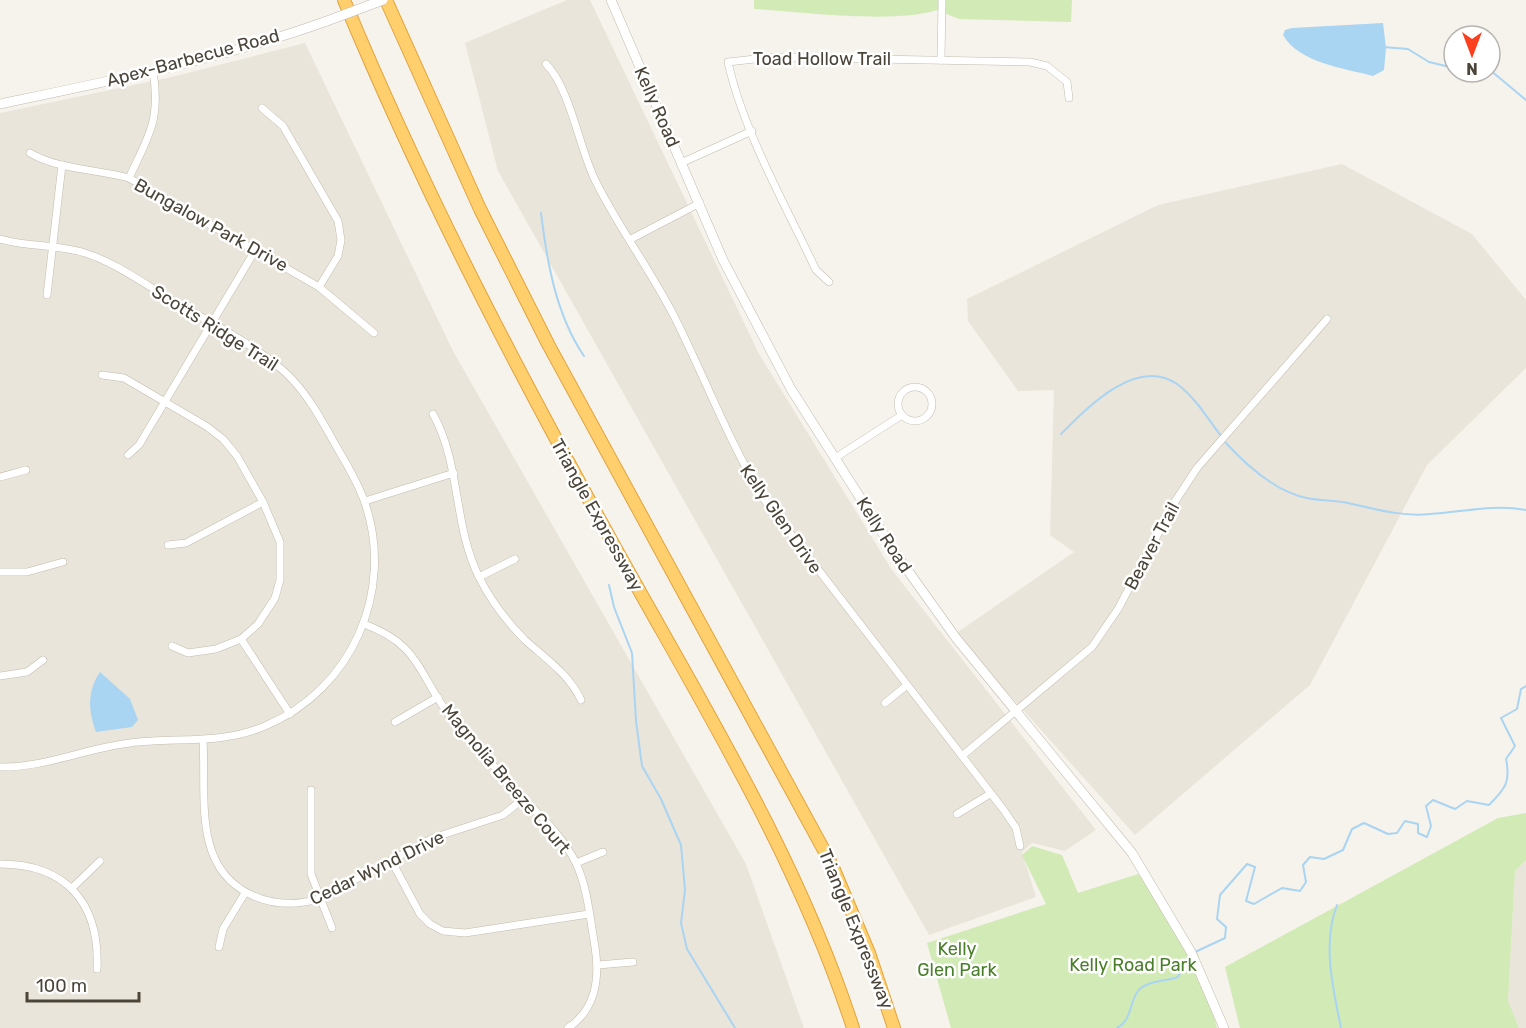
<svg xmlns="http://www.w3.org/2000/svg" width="1526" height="1028" viewBox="0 0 1526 1028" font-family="Rubik,sans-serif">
	<rect width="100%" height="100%" fill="#f6f3ec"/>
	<g fill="#eae5da">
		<polygon points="567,0 590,0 759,354 892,570 1096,830 1065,851 1032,843 1022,852 1036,897 929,935 498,171 465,43"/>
		<polygon points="305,43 453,351 746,864 804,1028 0,1028 0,113 172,77"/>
		<polygon points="1342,164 1472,234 1526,300 1526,368 1427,465 1310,685 1135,835 955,634 1074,552 1050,535 1054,390 1018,391 968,321 967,299 1158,205"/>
		<polygon points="1526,860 1526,1028 1519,1028 1508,1002 1515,871"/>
	</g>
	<g fill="#d2eab5">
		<path d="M754,0H1072L1071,22L959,19L937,10C894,24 802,12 754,9Z"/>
		<polygon points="1526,813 1526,860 1515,871 1508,1001 1519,1028 1240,1028 1225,967 1498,818"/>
		<polygon points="1032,846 1062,855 1078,893 1138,874 1177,920 1198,954 1217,1028 951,1028 927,943 1046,904 1022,855"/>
	</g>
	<g fill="#a9d4f2">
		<path d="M1383,23L1386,48L1384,70L1373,76C1344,68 1299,63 1283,35L1285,30L1292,28Z"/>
		<path d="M100,672L130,699L138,720L132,727L96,732C88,710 87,691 100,672Z"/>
	</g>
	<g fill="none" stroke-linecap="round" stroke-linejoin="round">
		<g stroke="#a9d4f2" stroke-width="2">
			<polyline points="1383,47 1408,49 1429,62 1454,68"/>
			<polyline points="1490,70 1526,100"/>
			<path d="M541,213C547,262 556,315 584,356"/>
			<path d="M1061,434C1087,408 1136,356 1177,384C1195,397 1208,419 1221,436"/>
			<path d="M1224,441C1245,464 1276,492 1307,498C1320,501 1334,500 1348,503C1375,509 1402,517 1430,514C1463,512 1493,504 1526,510"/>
			<polyline points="609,585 614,607 632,653 636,721 642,766 661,799 681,845 685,890 681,923 687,949 735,1028"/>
			<path d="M1337,905C1322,944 1333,988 1341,1028"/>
			<path d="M1193,953L1225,938L1226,927L1217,919L1220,895L1247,864L1255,867L1246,901L1254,904L1282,888L1300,891L1306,882L1303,865L1310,857L1324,859L1343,850L1352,829L1364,823L1388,834L1397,833L1405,821L1418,824V833L1427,837L1431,826L1426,806L1433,800L1455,809L1467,801L1489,805C1505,789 1511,782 1506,759L1515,746L1501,718L1517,709L1521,689L1526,686"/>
			<path d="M1117,1028C1132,1020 1129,1003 1138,991C1145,981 1167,981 1178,977L1187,958"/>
		</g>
		<g stroke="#c2bbae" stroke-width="8">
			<g id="minor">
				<polyline points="941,60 942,0"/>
				<path d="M546,64C570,88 579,147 595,180C619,229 653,273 677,322C706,381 729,441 763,498L1003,809L1016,828L1020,846"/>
				<polyline points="262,108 283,126 338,221 341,240 338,256 319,287"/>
				<path d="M30,153C59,170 97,169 129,178L319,287L374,333"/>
				<polyline points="681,163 752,131"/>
				<path d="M129,178C149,135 161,120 153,71"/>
				<path d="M0,239C28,247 58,244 85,253C116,263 143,283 170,299C209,322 252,343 286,373C307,393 321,419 335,444C346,463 358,482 365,503C395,591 352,690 265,726C221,745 176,737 130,743C86,748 44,768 0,767"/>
				<polyline points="631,239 700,203"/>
				<path d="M829,282L816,270C786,206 743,131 728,62L772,57L1030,62L1047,66L1067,82L1069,98"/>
				<polyline points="47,295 62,165"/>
				<polyline points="102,375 124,378 206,426 223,439 237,456 263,502 280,542 280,580 275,598 258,624 241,639 216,649 188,653 172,646"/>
				<circle cx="915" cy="404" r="17"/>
				<path d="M433,414C461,464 453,525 479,577C491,601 506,621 525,640C546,659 569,674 581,700"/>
				<polyline points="128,455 139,445 256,249"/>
				<polyline points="835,458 902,415"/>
				<polyline points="0,477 26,470"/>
				<polyline points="365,501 454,473"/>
				<polyline points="168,545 186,543 263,502"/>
				<polyline points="0,572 27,572 63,562"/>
				<polyline points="479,577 515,559"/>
				<path d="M364,624C424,646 418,678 454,721C478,750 505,778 531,806C548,823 565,841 576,863C588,889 590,919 595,947C600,979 596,1009 568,1028"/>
				<polyline points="241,639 290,714"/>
				<polyline points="0,676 27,672 43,660"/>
				<polyline points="885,703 906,686"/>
				<polyline points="395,722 438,697"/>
				<path d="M203,740C205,773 201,811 209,842C222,894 272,912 319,899L433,838L503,815L524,798"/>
				<polyline points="962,756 1092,647 1118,609 1176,500 1197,468 1327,319"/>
				<polyline points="311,790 311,874 332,928"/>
				<polyline points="957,814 990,794"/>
				<polyline points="391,860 420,914 430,924 443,931 465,933 589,914"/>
				<polyline points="576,863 603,852"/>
				<path d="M0,864C66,864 100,903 97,969"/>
				<polyline points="73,887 100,861"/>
				<polyline points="219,947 223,929 245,893"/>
				<polyline points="598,965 633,962"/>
			</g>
		</g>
		<g stroke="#c2bbae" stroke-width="10">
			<g id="tertiary">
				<polyline points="611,0 723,260 791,389 896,554 956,638 1132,853 1191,952 1224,1028"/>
				<path d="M0,104C110,81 221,59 327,21"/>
			</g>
		</g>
		<g stroke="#e0a43c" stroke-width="14">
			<g id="motorway">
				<path d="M344,0C424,193 520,376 621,558C706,711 799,861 853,1028"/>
				<polyline points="386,0 480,209 548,344 832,865 869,953 894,1028"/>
			</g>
		</g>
		<use href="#minor" stroke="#fff" stroke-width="7"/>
		<use href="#tertiary" stroke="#fff" stroke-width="9"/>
		<use href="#motorway" stroke="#ffcf6e" stroke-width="12"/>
		<g stroke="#c2bbae" stroke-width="10" stroke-linecap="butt">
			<polyline id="tertiary-bridge" points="327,21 383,0"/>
		</g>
		<use href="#tertiary-bridge" stroke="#fff" stroke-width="9"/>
	</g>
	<g text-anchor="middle" stroke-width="5" stroke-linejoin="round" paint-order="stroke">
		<g font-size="18" fill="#4b4439" stroke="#fff">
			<text transform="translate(193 58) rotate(-15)" y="6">Apex-Barbecue Road</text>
			<text x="822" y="65">Toad Hollow Trail</text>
			<text transform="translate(657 107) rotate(66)" y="6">Kelly Road</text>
			<text transform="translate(211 225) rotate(29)" y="6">Bungalow Park Drive</text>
			<text transform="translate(215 328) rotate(32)" y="6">Scotts Ridge Trail</text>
			<text transform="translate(597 515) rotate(61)" y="6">Triangle Expressway</text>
			<text transform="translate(781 519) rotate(55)" y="6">Kelly Glen Drive</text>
			<text transform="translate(884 535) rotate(57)" y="6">Kelly Road</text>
			<text transform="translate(1152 546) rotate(-62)" y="6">Beaver Trail</text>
			<text transform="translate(506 779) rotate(50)" y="6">Magnolia Breeze Court</text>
			<text transform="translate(377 868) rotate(-26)" y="6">Cedar Wynd Drive</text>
			<text transform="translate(856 929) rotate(68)" y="6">Triangle Expressway</text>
		</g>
		<g font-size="18" fill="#4a7f2a" stroke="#fff">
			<text x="957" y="955">Kelly<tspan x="957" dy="21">Glen Park</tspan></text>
			<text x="1133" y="971">Kelly Road Park</text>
		</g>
	</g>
	<g transform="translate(1472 54) rotate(180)"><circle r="28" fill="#ffffff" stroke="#b7b4b0" stroke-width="1.5"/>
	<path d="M0-4.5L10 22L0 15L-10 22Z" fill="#fc3f1d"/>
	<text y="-9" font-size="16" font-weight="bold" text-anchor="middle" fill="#4b4439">N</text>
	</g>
	<path d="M27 992v9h112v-9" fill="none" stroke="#4b4439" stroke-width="3"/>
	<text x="36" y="992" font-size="18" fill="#4b4439" stroke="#ffffff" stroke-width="4.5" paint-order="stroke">100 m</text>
</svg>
